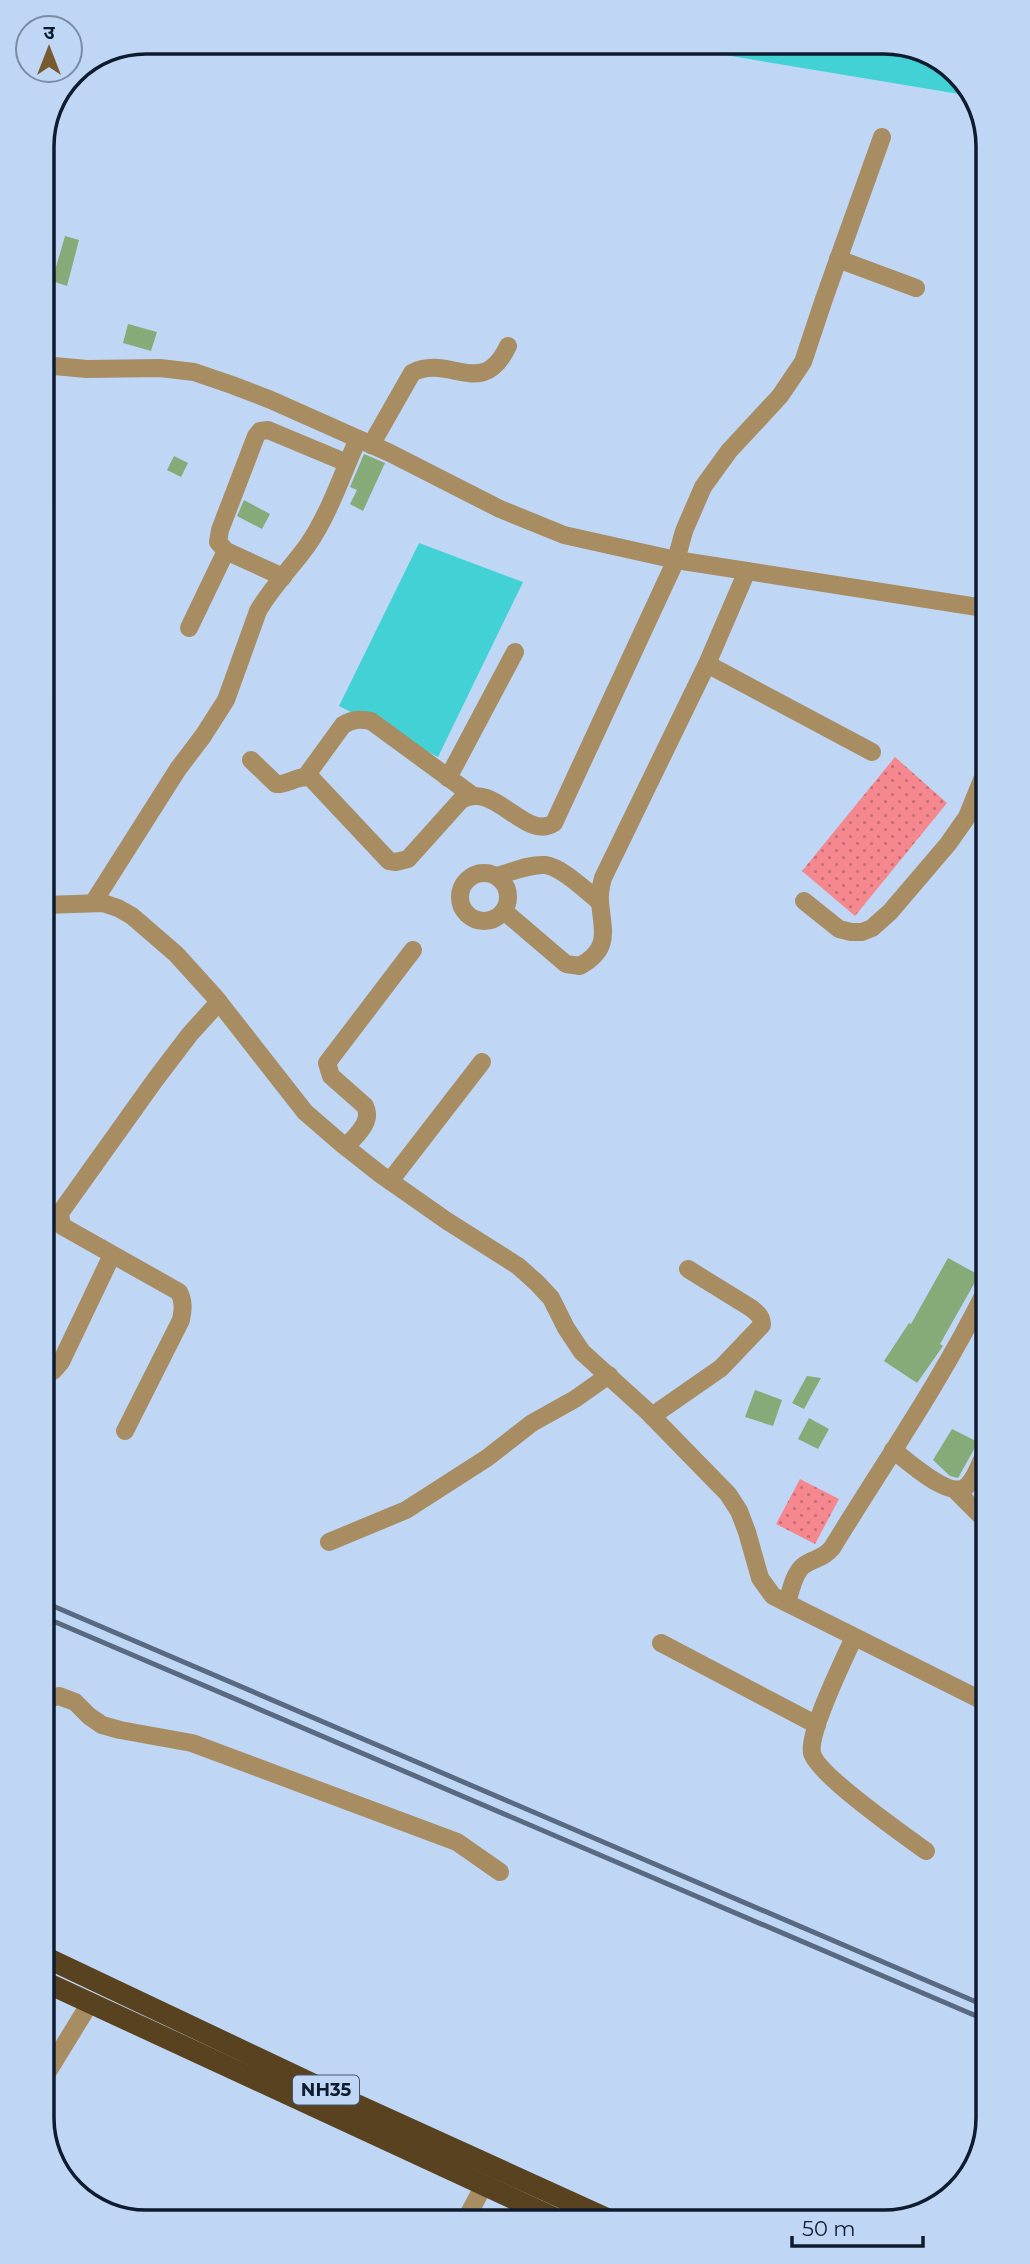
<svg xmlns="http://www.w3.org/2000/svg" width="1030" height="2264" viewBox="0 0 1030 2264" font-family="Montserrat,'Noto Sans Devanagari',sans-serif">
	<defs>
		<pattern id="grass-dots" width="8" height="8" patternUnits="userSpaceOnUse" patternTransform="scale(1.75)"><rect width="8" height="8" fill="#f5888e"/><path d="M2 2h.1M6 6h.1" fill="none" stroke="#c56e74" stroke-width="1.8" stroke-linecap="round"/></pattern>
	</defs>
	<rect width="100%" height="100%" fill="#c0d6f5"/>
	<g fill="url(#grass-dots)">
		<polygon points="895,757 947,803 855,916 802,871"/>
		<polygon points="800,1479 839,1499 815,1544 776,1524"/>
	</g>
	<g fill="#42d2d5">
		<polygon points="672,42 891,42 947,64 971,96 701,51"/>
		<polygon points="419,543 523,582 438,757 339,706"/>
	</g>
	<g fill="#86aa78">
		<polygon points="65,236 79,240 67,286 52,281"/>
		<polygon points="128,324 157,332 151,351 123,343"/>
		<polygon points="364,454 385,463 363,511 350,504 357,490 350,487"/>
		<polygon points="174,456 188,463 181,477 167,470"/>
		<polygon points="244,500 270,514 262,529 237,516"/>
		<polygon points="948,1258 979,1275 940,1344 943,1346 917,1383 884,1361 909,1323 911,1324"/>
		<polygon points="807,1376 821,1378 804,1409 792,1403"/>
		<polygon points="755,1390 782,1400 773,1426 745,1417"/>
		<polygon points="809,1418 829,1429 818,1449 798,1439"/>
		<polygon points="952,1429 978,1442 958,1478 950,1476 933,1460"/>
	</g>
	<g fill="none" stroke-linecap="round" stroke-linejoin="round">
		<g stroke="#a88c62" stroke-width="18">
			<polyline points="838,259 916,288"/>
			<polyline points="43,365 87,369 160,368 194,372 232,385 271,400 390,453 500,509 564,535 676,560 984,608"/>
			<path d="M371,445L412,373C449,353 482,401 508,346"/>
			<polyline points="283,577 226,551 218,542 220,530 256,436 260,431 268,430 347,463"/>
			<polyline points="189,628 226,551"/>
			<polyline points="707,664 872,752"/>
			<path d="M251,760L276,784C289,785 298,774 311,778L389,861L396,862L408,859L461,800C495,780 525,842 554,823L676,560L684,531L703,487L729,451L780,396L803,362L824,299L882,137"/>
			<path d="M306,776L343,725C353,719 360,719 371,721L472,795"/>
			<polyline points="448,778 515,652"/>
			<circle cx="484" cy="897" r="24"/>
			<path d="M497,876C512,872 529,864 545,865C562,867 586,891 600,902"/>
			<polyline points="804,901 839,929 851,932 862,932 872,928 890,912 948,844 967,817 984,775"/>
			<path d="M93,903L178,769L203,736L226,700L258,611C272,587 291,568 307,546C329,515 342,474 358,439"/>
			<polyline points="44,905 103,903 118,908 132,916 176,954 215,997 305,1112 342,1144 380,1174 447,1221 518,1266 537,1283 551,1298 566,1328 582,1352 646,1410 728,1494 739,1511 747,1532 760,1578 773,1596 987,1703"/>
			<path d="M504,911L566,964L580,966C612,948 602,930 600,901C599,893 601,886 603,878L707,664L747,571"/>
			<path d="M346,1147C356,1135 373,1122 365,1106L331,1076L327,1063L413,950"/>
			<polyline points="390,1181 482,1062"/>
			<polyline points="46,1374 53,1371 61,1362 112,1255"/>
			<path d="M652,1416L721,1368L762,1325C762,1316 757,1313 751,1308L688,1269"/>
			<path d="M125,1431L181,1320C183,1309 184,1302 179,1292L62,1226L60,1213L155,1080L190,1034L219,1002"/>
			<path d="M893,1450C907,1460 952,1503 968,1485C976,1477 981,1461 986,1450"/>
			<polyline points="956,1491 986,1521"/>
			<polyline points="329,1542 406,1510 487,1458 532,1423 575,1399 609,1375"/>
			<path d="M787,1603C790,1593 794,1573 803,1566C813,1558 822,1560 832,1548C884,1463 942,1380 986,1290"/>
			<path d="M854,1637C844,1660 808,1731 812,1753C817,1774 905,1836 926,1851"/>
			<polyline points="661,1643 817,1725"/>
			<polyline points="46,1699 59,1696 75,1702 89,1716 102,1725 120,1730 192,1743 457,1842 500,1872"/>
			<polyline points="47,2073 90,2003"/>
			<polyline points="466,2219 484,2185"/>
		</g>
		<g stroke="#58421f" stroke-width="21">
			<polyline points="47,1958 353,2103 606,2218"/>
			<polyline points="47,1983 557,2219"/>
		</g>
		<g stroke="#586981" stroke-width="5">
			<polyline points="46,1603 988,2007"/>
			<polyline points="46,1618 988,2021"/>
		</g>
	</g>
	<g text-anchor="middle" stroke-width="6" stroke-linejoin="round" paint-order="stroke">
		<rect fill="#c0d6f5" stroke="#44546a" stroke-width="2" x="293" y="2075.5" width="66" height="29" rx="5"/>
		<g font-size="18" font-weight="bold" fill="#0f1c2f">
			<text x="326" y="2096">NH35</text>
		</g>
	</g>
	<path d="M0 0H1030V2264H0ZM146 54H884A92 92 0 0 1 976 146V2118A92 92 0 0 1 884 2210H146A92 92 0 0 1 54 2118V146A92 92 0 0 1 146 54Z" fill="#c0d6f5" fill-rule="evenodd"/>
	<path fill="none" stroke="#0f1c2f" stroke-width="3.5" d="M146 54H884A92 92 0 0 1 976 146V2118A92 92 0 0 1 884 2210H146A92 92 0 0 1 54 2118V146A92 92 0 0 1 146 54Z"/>
	<g transform="translate(49 49)"><circle r="33" fill="#c0d6f5" stroke="#798ca6" stroke-width="2"/>
	<path d="M0-5L12 26L0 18L-12 26Z" fill="#775a2e"/>
	<text y="-10" font-size="19" font-weight="bold" text-anchor="middle" fill="#0f1c2f">उ</text>
	</g>
	<path d="M792 2236v10h131v-10" fill="none" stroke="#0f1c2f" stroke-width="3.5"/>
	<text x="802" y="2236" font-size="21" fill="#0f1c2f" stroke="#c0d6f5" stroke-width="5" paint-order="stroke">50 m</text>
</svg>
